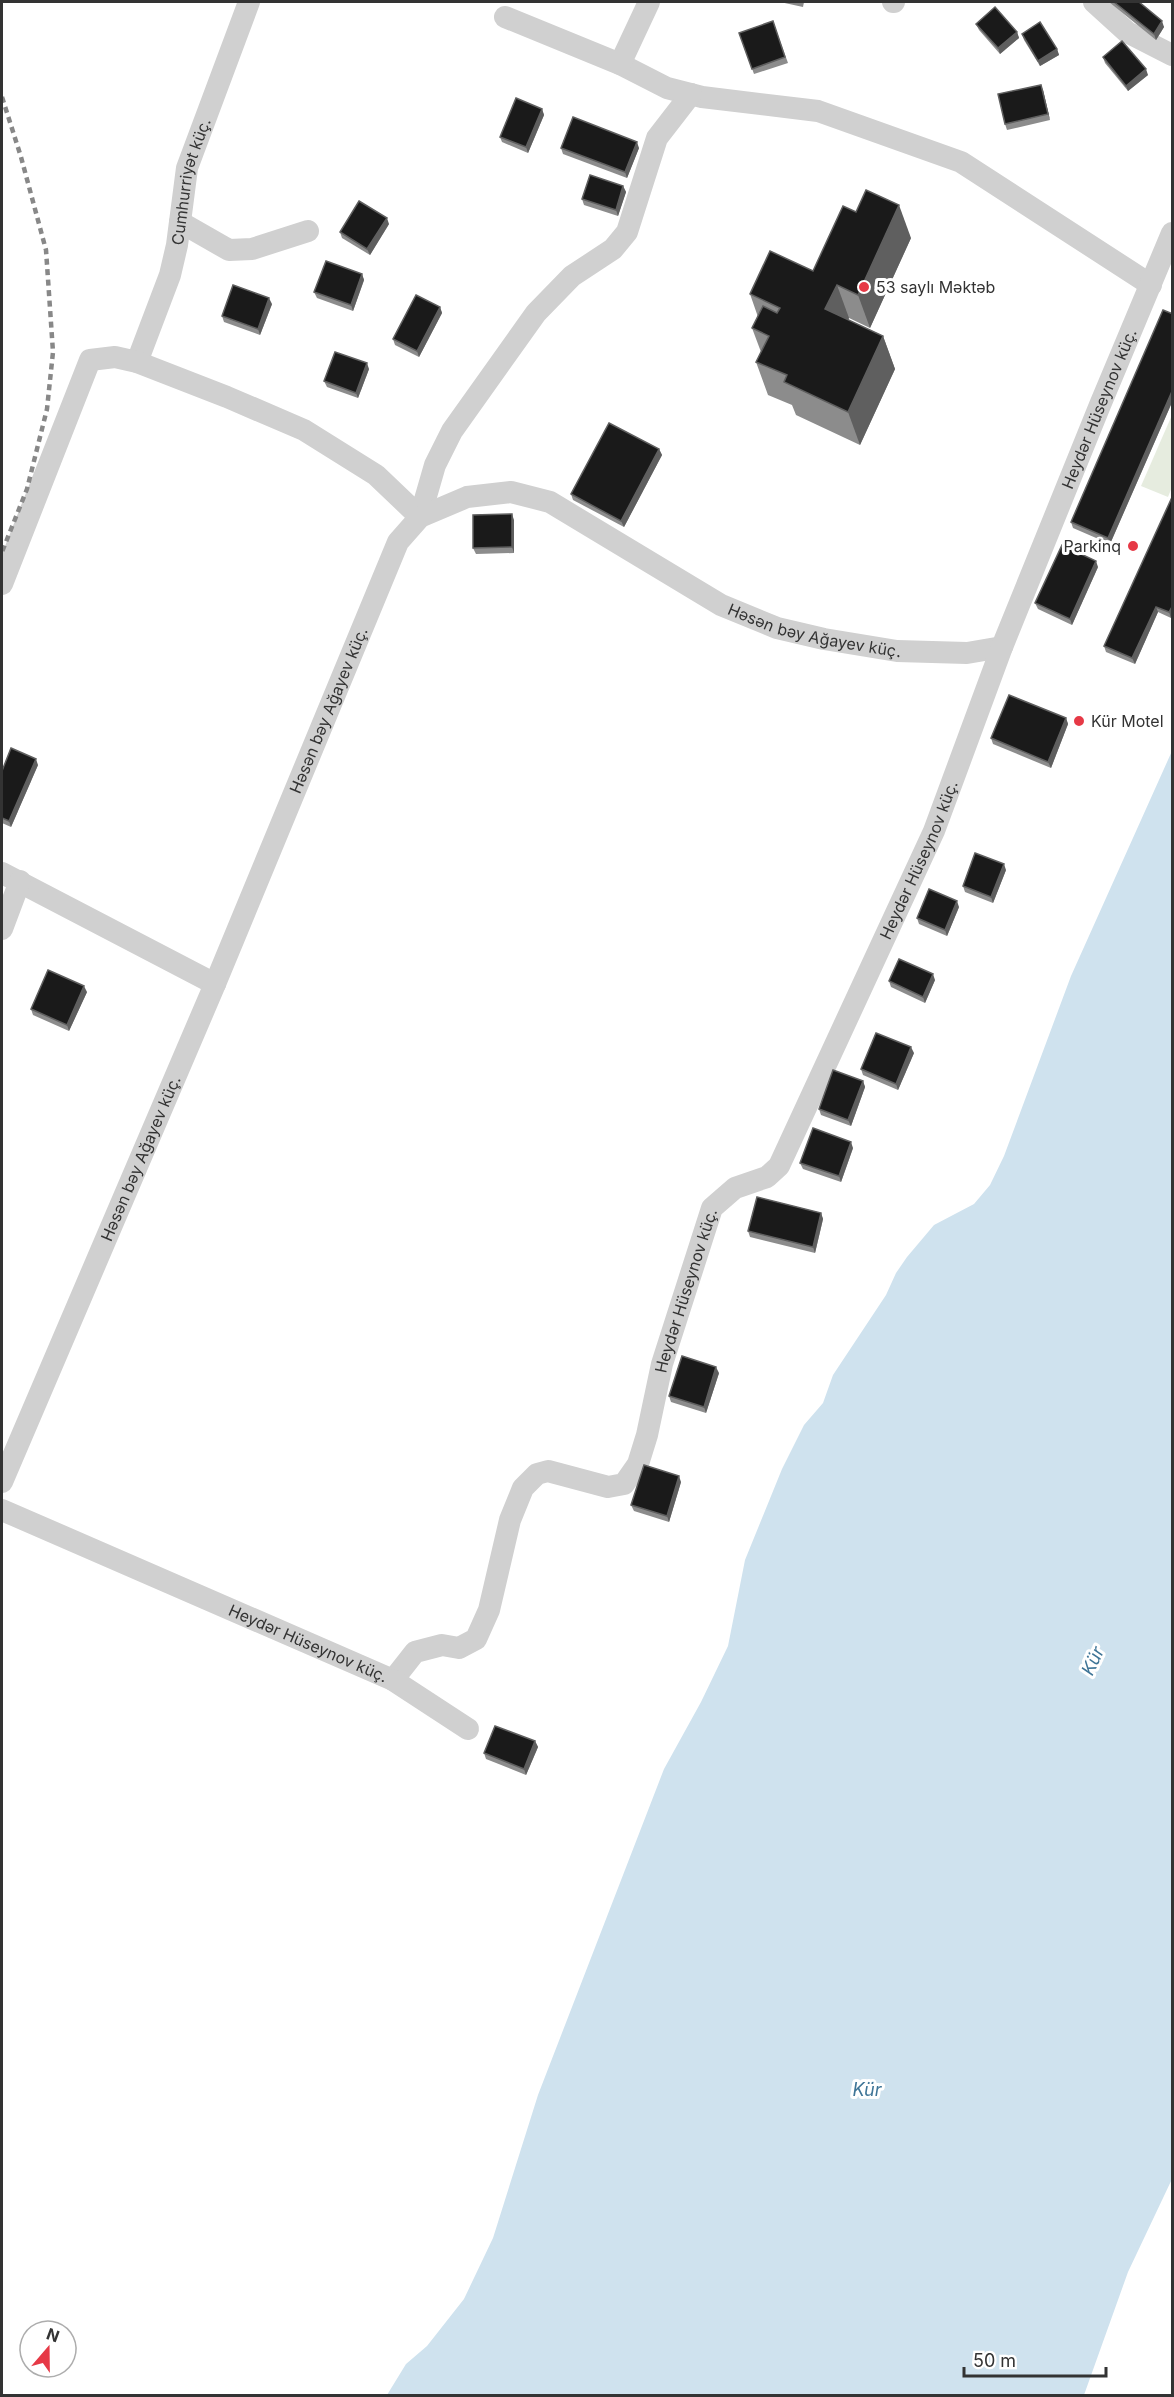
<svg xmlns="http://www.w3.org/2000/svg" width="1174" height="2397" viewBox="0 0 1174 2397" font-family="Inter,sans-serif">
	<rect width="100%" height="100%" fill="#fff"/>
	<polygon fill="#e6ecdf" points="1172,415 1172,487 1168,497 1141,486"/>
	<polygon fill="#cfe2ee" points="1172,751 1172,2179 1128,2272 1084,2395 387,2395 406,2364 427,2346 464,2299 493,2238 538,2095 664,1769 701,1702 728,1646 745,1560 782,1469 804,1425 823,1403 833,1375 886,1295 896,1273 907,1257 934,1225 974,1204 990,1185 1004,1156 1071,976"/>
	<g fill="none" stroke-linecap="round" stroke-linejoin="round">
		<g stroke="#d0d0d0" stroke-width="22">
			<polyline points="893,2 894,2"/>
			<polyline points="1094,2 1127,32 1172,55"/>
			<polyline points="505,17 620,64 667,88 702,97 818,111 961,162 1151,285"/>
			<polyline points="620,64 649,2"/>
			<polyline points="180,222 229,250 252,249 308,231"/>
			<path id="s1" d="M137,362L170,275L177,245L187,168L249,2"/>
			<polyline points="2,584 90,360 115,357 137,362 227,397 304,430 376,475 420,517 435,465 452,431 536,313 572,276 613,249 627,232 657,138 691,94"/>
			<polyline points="2,873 215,984"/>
			<polyline points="2,929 20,881"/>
			<path id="s2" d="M2,1482L215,984L398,542L420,517L467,497L511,492L550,502L721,605L777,628L824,639L897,651L967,653L1002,647"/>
			<path id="s3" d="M2,1510L393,1680L415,1652L442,1645L459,1648L476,1639L489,1610L510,1520L523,1488L537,1474L548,1471L608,1487L624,1484L638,1464L647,1435L662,1364L712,1208L735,1188L767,1177L779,1166L934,831L1002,647L1100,405L1172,233"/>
			<polyline points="393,1680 468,1729"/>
		</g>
		<polyline stroke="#888" stroke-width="4.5" stroke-dasharray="6 4.5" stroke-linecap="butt" points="2,97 21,157 46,250 53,352 47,409 27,489 2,552"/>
	</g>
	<g fill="#8c8c8c">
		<polygon points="780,2 804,2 803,7"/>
		<polygon points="1109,2 1139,2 1164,27 1156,40"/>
		<polygon points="773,21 788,63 754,74 739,33"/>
		<polygon points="976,24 1017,32 1019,38 1000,54 979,30"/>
		<polygon points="1022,34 1057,49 1059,55 1040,66 1024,40"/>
		<polygon points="1103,57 1148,75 1128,91 1105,63"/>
		<polygon points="1043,90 1050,120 1007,130 1005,124"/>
		<polygon points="542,109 544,115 528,153 502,142 500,137"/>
		<polygon points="561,148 639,148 627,178 563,154"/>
		<polygon points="623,186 626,192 618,216 584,205 582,199"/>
		<polygon points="389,224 370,255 342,238 340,232"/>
		<polygon points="911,238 870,328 849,318 848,320 883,336 895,369 860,445 796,415 792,405 768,395 756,362 761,352 752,328 758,317 750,294 813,271"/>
		<polygon points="362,274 364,280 353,311 317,298 314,292"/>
		<polygon points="272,304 260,335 224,322 222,316"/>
		<polygon points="440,307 442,313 419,357 395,345 393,339"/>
		<polygon points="1173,314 1173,400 1110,544 1073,528 1071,522"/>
		<polygon points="369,369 358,398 327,387 324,381"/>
		<polygon points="659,449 662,455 624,527 573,500 571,494"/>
		<polygon points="1173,495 1173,616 1171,618 1158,612 1135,664 1106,652 1104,646"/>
		<polygon points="514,520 514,553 476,554 473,548"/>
		<polygon points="1098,567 1072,625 1038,609 1035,603"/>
		<polygon points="1066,718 1068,724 1051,768 993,744 991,738"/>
		<polygon points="38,765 11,827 2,823 2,771"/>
		<polygon points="1006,870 993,903 965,892 963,886"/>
		<polygon points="959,907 947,936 919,924 917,918"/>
		<polygon points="935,980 925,1003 891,987 889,981"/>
		<polygon points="87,992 69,1031 33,1015 31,1009"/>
		<polygon points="914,1053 898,1090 863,1075 861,1069"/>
		<polygon points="863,1081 865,1087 851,1126 821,1115 819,1109"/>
		<polygon points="853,1148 841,1182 803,1169 800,1163"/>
		<polygon points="821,1213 823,1219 815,1253 750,1237 748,1231"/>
		<polygon points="719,1373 706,1413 671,1402 669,1396"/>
		<polygon points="681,1482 669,1522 634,1511 631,1505"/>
		<polygon points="535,1741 538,1747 526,1775 486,1759 484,1753"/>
	</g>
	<g fill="#5f5f5f">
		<polygon points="1162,21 1164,27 1156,40 1154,34"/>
		<polygon points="1017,32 1019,38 1000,54 998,48"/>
		<polygon points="1057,49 1059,55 1040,66 1038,61"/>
		<polygon points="1146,69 1148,75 1128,91 1126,86"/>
		<polygon points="1041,85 1043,90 1050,120 1048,114"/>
		<polygon points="542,109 544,115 528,153 526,147"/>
		<polygon points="637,142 639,148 627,178 625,172"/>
		<polygon points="623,186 626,192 618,216 616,210"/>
		<polygon points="899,205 911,238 870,328 858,295"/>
		<polygon points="387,218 389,224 370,255 367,249"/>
		<polygon points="362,274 364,280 353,311 351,305"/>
		<polygon points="837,285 849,318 837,342 825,309"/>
		<polygon points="269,298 272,304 260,335 258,329"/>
		<polygon points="440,307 442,313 419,357 417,351"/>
		<polygon points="883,336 895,369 860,445 848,412"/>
		<polygon points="367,363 369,369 358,398 356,393"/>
		<polygon points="1173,389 1173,400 1110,544 1108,538"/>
		<polygon points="659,449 662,455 624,527 621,521"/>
		<polygon points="512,514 514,520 514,553 512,547"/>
		<polygon points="1096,561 1098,567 1072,625 1070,619"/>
		<polygon points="1173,605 1173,616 1171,618 1169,612"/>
		<polygon points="1156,607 1158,612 1135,664 1132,658"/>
		<polygon points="1066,718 1068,724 1051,768 1048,762"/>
		<polygon points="36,759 38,765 11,827 9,821"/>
		<polygon points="1004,864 1006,870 993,903 991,897"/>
		<polygon points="957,901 959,907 947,936 945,930"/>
		<polygon points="933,974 935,980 925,1003 923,997"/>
		<polygon points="84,986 87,992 69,1031 67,1025"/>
		<polygon points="911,1047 914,1053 898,1090 896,1084"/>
		<polygon points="863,1081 865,1087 851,1126 848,1120"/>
		<polygon points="851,1142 853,1148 841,1182 839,1176"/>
		<polygon points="821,1213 823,1219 815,1253 813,1247"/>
		<polygon points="716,1367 719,1373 706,1413 704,1407"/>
		<polygon points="679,1476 681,1482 669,1522 667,1516"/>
		<polygon points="535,1741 538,1747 526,1775 524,1769"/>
	</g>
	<g fill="#1a1a1a" stroke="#5f5f5f" stroke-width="1.5">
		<polygon points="1114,2 1139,2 1162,21 1154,34"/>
		<polygon points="995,7 1017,32 998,48 976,24"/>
		<polygon points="773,21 785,57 752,69 739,33"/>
		<polygon points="1040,22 1057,49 1038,61 1022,34"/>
		<polygon points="1122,41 1146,69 1126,86 1103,57"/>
		<polygon points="1041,85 1048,114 1005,124 998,94"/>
		<polygon points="516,98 542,109 526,147 500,137"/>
		<polygon points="573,117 637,142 625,172 561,148"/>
		<polygon points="590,175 623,186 616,210 582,199"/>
		<polygon points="866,190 899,205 858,295 837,285 825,309 883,336 848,412 784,382 787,375 756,362 769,336 752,328 763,306 777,313 780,308 750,294 770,251 813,271 843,206 856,212"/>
		<polygon points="359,201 387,218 367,249 340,232"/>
		<polygon points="326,261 362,274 351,305 314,292"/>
		<polygon points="233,285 269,298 258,329 222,316"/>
		<polygon points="416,295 440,307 417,351 393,339"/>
		<polygon points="1163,310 1173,314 1173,389 1108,538 1071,522"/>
		<polygon points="335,352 367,363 356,393 324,381"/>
		<polygon points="609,423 659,449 621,521 571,494"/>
		<polygon points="1173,495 1173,605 1169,612 1156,607 1132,658 1104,646"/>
		<polygon points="512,514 512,547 473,548 473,515"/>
		<polygon points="1062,545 1096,561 1070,619 1035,603"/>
		<polygon points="1009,695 1066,718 1048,762 991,738"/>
		<polygon points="11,748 36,759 9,821 2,818 2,771"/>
		<polygon points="975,853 1004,864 991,897 963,886"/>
		<polygon points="929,889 957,901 945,930 917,918"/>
		<polygon points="899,959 933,974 923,997 889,981"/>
		<polygon points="48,970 84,986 67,1025 31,1009"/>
		<polygon points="876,1033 911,1047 896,1084 861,1069"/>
		<polygon points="833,1070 863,1081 848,1120 819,1109"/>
		<polygon points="813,1128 851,1142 839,1176 800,1163"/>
		<polygon points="757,1197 821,1213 813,1247 748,1231"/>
		<polygon points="682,1356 716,1367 704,1407 669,1396"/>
		<polygon points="644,1465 679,1476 667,1516 631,1505"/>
		<polygon points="495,1726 535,1741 524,1769 484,1753"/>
	</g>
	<g fill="#e63946" stroke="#fff" stroke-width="2">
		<circle cx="864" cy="287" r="6"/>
		<circle cx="1133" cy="546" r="6"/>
		<circle cx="1079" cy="721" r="6"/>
	</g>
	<g text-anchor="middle" stroke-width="6" stroke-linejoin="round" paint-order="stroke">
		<g font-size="16" fill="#333" stroke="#fff">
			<text dy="6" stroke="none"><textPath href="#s1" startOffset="189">Cumhurriyət küç.</textPath></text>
			<text dy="6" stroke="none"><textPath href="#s3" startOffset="1989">Heydər Hüseynov küç.</textPath></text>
			<text dy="6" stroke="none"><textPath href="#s2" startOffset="1486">Həsən bəy Ağayev küç.</textPath></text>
			<text dy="6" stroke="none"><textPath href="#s2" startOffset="838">Həsən bəy Ağayev küç.</textPath></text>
			<text dy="6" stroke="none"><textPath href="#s3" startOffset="1503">Heydər Hüseynov küç.</textPath></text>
			<text dy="6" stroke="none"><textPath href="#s2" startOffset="352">Həsən bəy Ağayev küç.</textPath></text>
			<text dy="6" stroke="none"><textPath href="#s3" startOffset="999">Heydər Hüseynov küç.</textPath></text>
			<text dy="6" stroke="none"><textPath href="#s3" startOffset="334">Heydər Hüseynov küç.</textPath></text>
		</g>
		<g font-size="16" fill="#333" stroke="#fff" text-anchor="start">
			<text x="876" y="293">53 saylı Məktəb</text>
			<text x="1121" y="552" text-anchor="end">Parkinq</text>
			<text x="1091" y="727">Kür Motel</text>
		</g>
		<g font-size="18" font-style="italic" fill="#3f7597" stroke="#fff">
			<text transform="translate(1093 1661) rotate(-65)" y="6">Kür</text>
			<text x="867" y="2096">Kür</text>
		</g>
	</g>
	<rect width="1174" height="2397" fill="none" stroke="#333333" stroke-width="6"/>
	<g transform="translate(48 2349) rotate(20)"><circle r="28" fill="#ffffff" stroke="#adadad" stroke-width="1.5"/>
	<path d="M0-4.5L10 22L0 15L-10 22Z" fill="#e63946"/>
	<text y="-9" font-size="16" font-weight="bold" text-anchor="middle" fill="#333333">N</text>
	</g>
	<path d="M964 2367v9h142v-9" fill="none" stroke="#333333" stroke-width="3"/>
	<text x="973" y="2367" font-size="18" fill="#333333" stroke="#ffffff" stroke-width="4.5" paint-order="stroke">50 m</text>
</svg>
